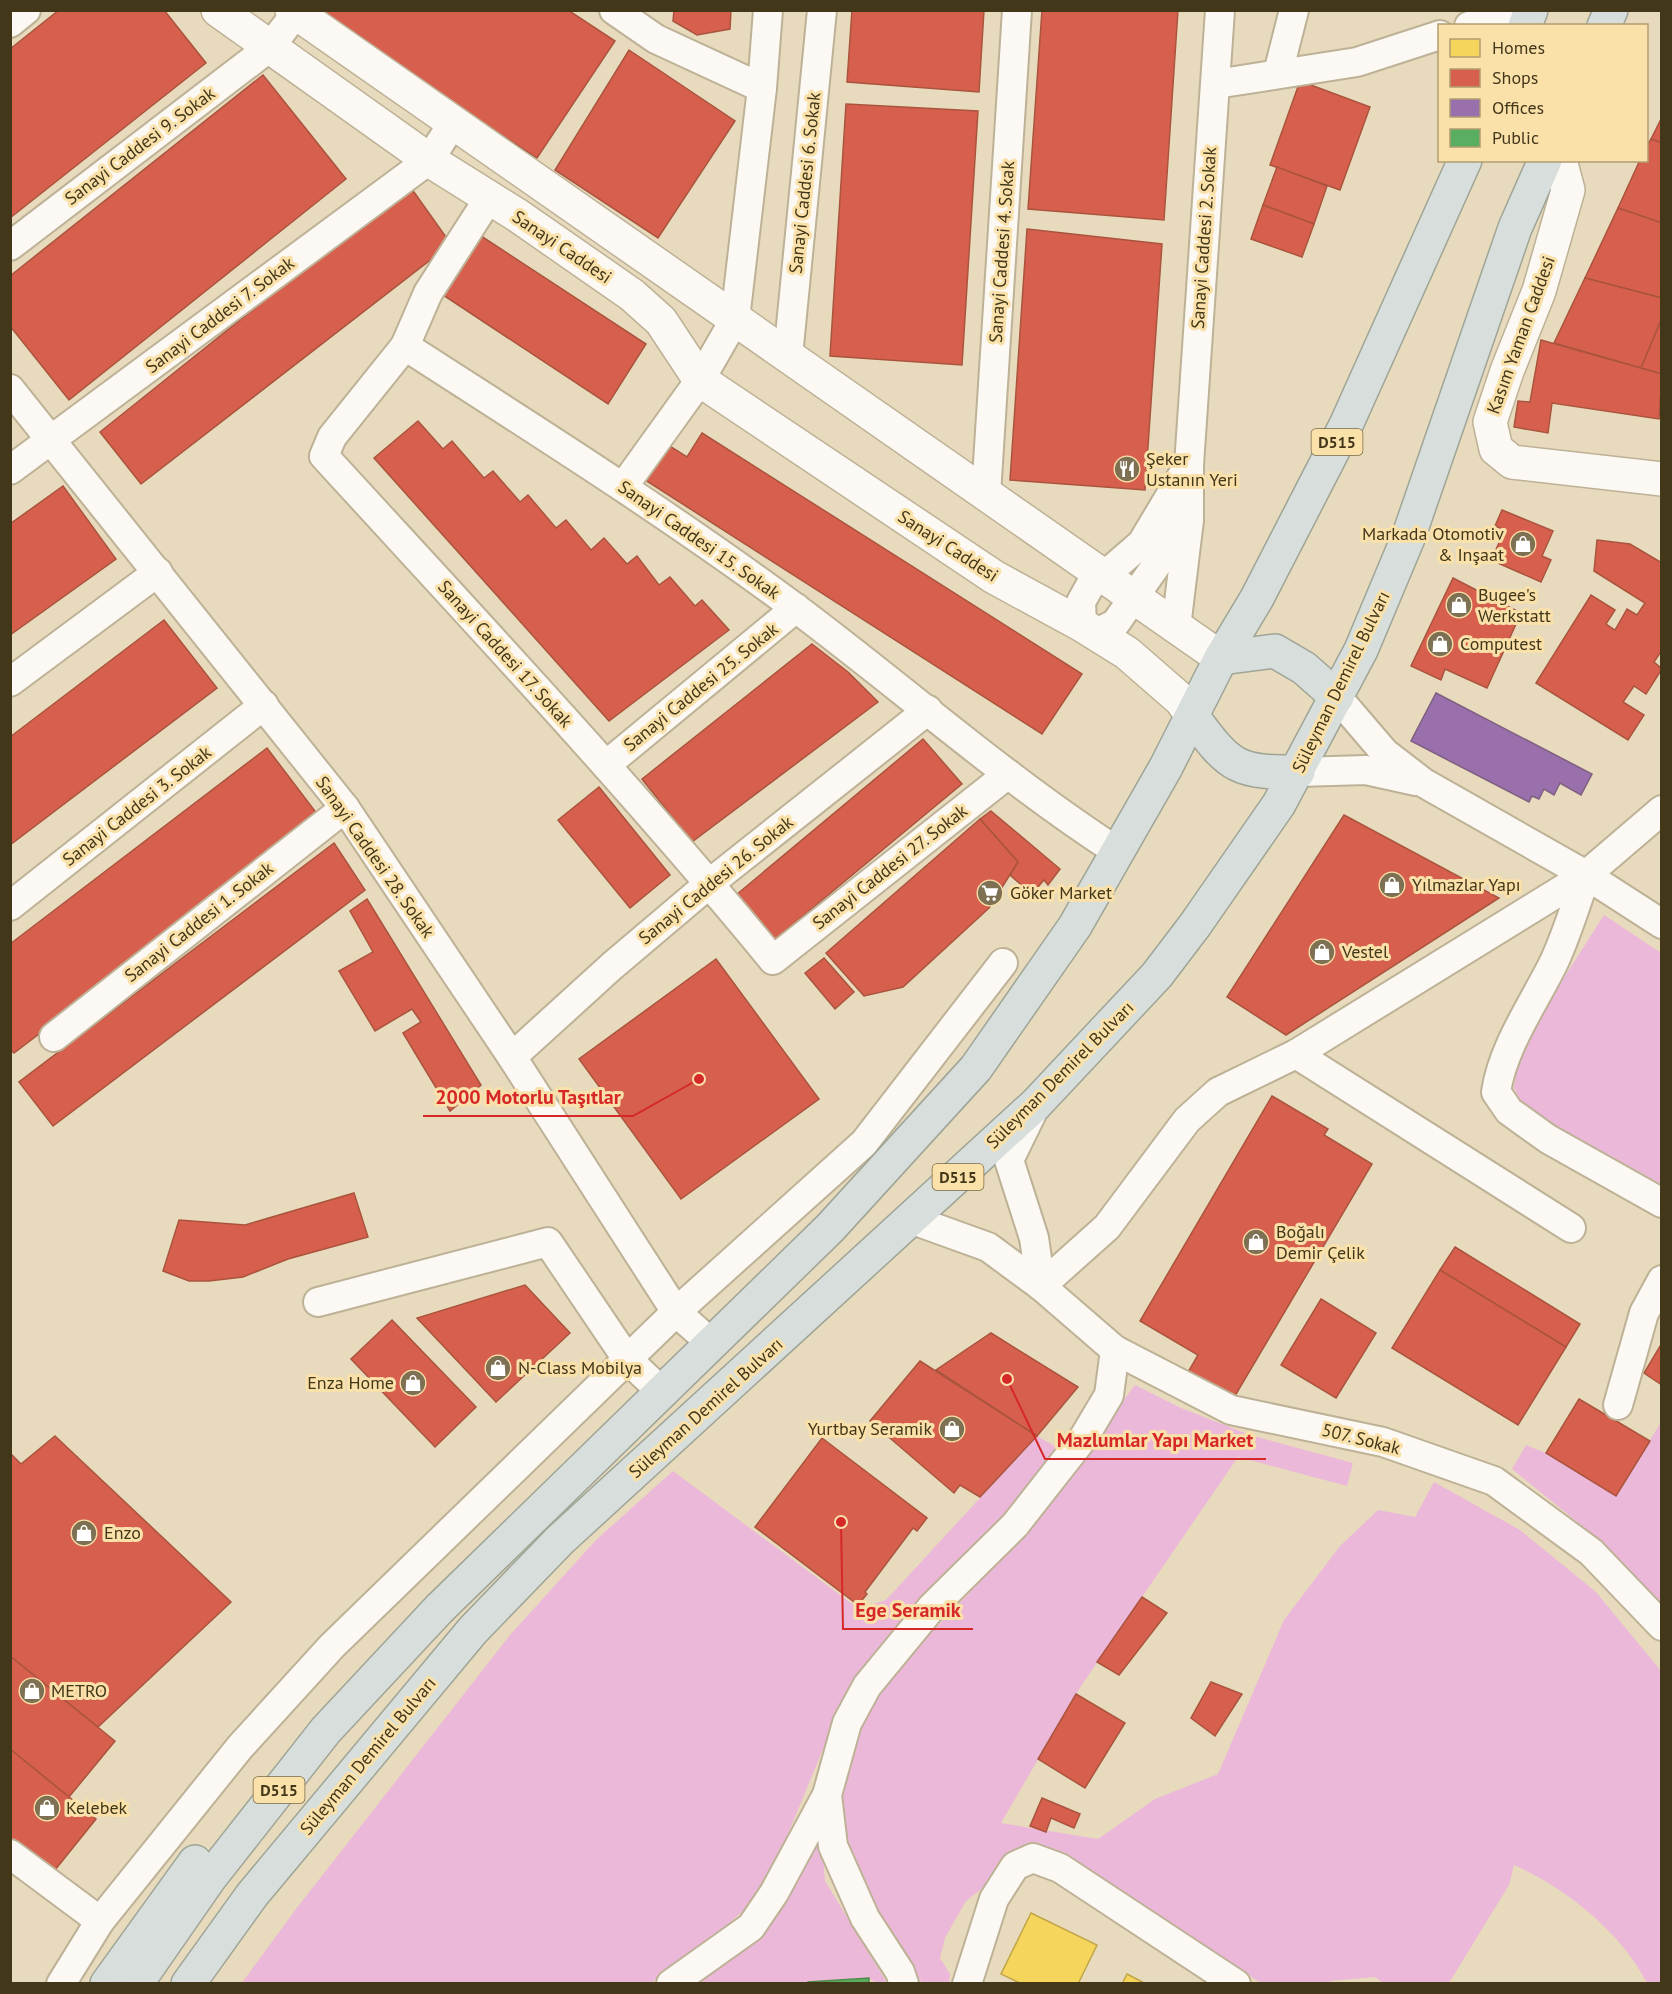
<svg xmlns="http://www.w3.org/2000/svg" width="1672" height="1994" viewBox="0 0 1672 1994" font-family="'PT Sans',sans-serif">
	<rect width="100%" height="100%" fill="#e8dabc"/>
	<g fill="#ecb8d9">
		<polygon points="1604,915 1661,953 1661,1184 1524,1108 1514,1088 1521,1045"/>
		<path d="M1135,1385L1181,1408L1250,1435L1353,1463L1347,1486L1238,1457L1081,1686L1001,1823L1098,1839L1155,1799L1218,1774L1284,1620L1340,1546L1378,1510L1415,1517L1434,1482L1520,1530L1596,1592L1661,1671V1983H1647C1621,1932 1566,1888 1514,1865L1509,1885L1449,1983H1383L1375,1977L1331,1981L1330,1983H1261L1044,1847L1024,1849L1000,1861L988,1884L966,1901L945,1938L940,1958L950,1974L949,1983H922L874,1909L849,1856L841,1803L860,1726L887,1679L1013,1547Z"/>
		<polygon points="1661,1422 1661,1610 1591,1533 1512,1469 1526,1445 1546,1453 1616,1496"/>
		<polygon points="1037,1436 1058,1448 988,1538 862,1674 828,1737 764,1892 717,1934 651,1983 241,1984 296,1909 510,1635 596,1540 673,1471 859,1609 886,1600"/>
		<polygon points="815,1830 823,1854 825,1881 887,1983 876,1983 869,1978 808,1984 688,1984"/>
	</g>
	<g fill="#f6d55c" stroke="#c0a648" stroke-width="1.5">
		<polygon points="1031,1913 1097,1945 1078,1984 1022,1984 1001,1974"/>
		<polygon points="1127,1974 1146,1984 1122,1984"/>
	</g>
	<g fill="#d6604d" stroke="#aa543e" stroke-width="1.5">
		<polygon points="59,10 164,10 206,63 10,218 10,49"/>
		<polygon points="296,10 568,10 615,41 537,158 326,20"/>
		<polygon points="674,10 731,10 730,29 697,35 673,21"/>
		<polygon points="852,10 984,10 979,92 847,82"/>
		<polygon points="1042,10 1178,10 1164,220 1028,209"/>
		<polygon points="629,50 735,121 658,238 555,170"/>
		<polygon points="263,75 346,179 69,400 10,326 10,276"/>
		<polygon points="1300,81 1370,107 1340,190 1270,165"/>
		<polygon points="846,104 978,111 962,365 830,356"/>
		<polygon points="1662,117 1662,143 1651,139"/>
		<polygon points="1651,139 1662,143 1662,223 1618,208 1640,160 1646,160 1646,148"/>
		<polygon points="1277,167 1327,186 1314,224 1263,205"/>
		<polygon points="409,185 451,244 141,484 100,432"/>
		<polygon points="1263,205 1314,224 1302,257 1251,239"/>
		<polygon points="1618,208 1662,223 1662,298 1585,278"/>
		<polygon points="1027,229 1162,244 1145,490 1010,480"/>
		<polygon points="478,234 646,344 608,404 440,293"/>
		<polygon points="1585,278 1662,298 1662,318 1641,368 1554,343"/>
		<polygon points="1662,318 1662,374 1641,368"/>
		<polygon points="1541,340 1662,374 1659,419 1552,403 1548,433 1514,427 1518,401 1530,402"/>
		<polygon points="418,421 443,449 452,441 484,478 493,471 520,502 528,495 556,528 566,520 591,550 604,538 627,564 637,556 659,585 670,577 695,606 702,600 729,630 609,721 374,458"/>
		<polygon points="702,433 1082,674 1042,734 642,478 665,443 687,457"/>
		<polygon points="63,486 116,559 10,635 10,524"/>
		<polygon points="1502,510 1553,531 1542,556 1551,560 1541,582 1491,560 1505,530 1495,526"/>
		<polygon points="1597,540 1630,544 1662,563 1662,650 1654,662 1662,669 1646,694 1634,686 1623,702 1644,715 1628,740 1536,683 1591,595 1615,610 1606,624 1615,630 1627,609 1637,615 1645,603 1594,571"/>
		<polygon points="1453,578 1521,613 1487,688 1445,669 1441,680 1411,666"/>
		<polygon points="164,620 217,688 10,845 10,737"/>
		<polygon points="812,644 848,672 878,702 692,842 642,779"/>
		<polygon points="923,739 962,784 774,940 736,895"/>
		<polygon points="267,748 321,819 14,1053 10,1049 10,944"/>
		<polygon points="599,787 670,875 630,908 558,820"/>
		<polygon points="991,811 1060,869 1048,885 1044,880 1032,894 1010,875 1018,862 980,819"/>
		<polygon points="1344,815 1499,898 1286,1035 1227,997"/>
		<polygon points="980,819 1018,862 989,908 903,987 864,996 826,953"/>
		<polygon points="334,843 365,890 53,1126 19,1082"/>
		<polygon points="367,899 481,1085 450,1111 403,1033 421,1022 412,1009 375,1031 339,971 373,952 350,911"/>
		<polygon points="824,958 854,992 835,1009 805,973"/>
		<polygon points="716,959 819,1099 681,1199 579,1059"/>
		<polygon points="1272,1096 1328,1129 1324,1135 1372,1164 1232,1401 1187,1374 1198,1355 1140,1321"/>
		<polygon points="354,1193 368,1237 288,1259 243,1277 209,1281 189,1281 163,1271 179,1220 245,1225"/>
		<polygon points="1455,1247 1580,1324 1566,1347 1440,1270"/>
		<polygon points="1440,1270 1566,1347 1518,1425 1392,1348"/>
		<polygon points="525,1285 570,1333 496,1402 417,1318"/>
		<polygon points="1321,1299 1376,1333 1336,1398 1281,1365"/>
		<polygon points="392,1320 476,1407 435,1447 351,1359"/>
		<polygon points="991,1333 1078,1387 1037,1436 936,1370"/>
		<polygon points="1662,1343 1662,1385 1644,1373"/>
		<polygon points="920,1361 1037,1436 980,1497 960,1485 954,1493 870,1421"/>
		<polygon points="1579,1399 1650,1441 1616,1496 1546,1453"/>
		<polygon points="55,1436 231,1602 98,1727 10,1656 10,1453 21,1464"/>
		<polygon points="822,1438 927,1518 917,1531 913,1528 865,1592 867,1594 858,1605 755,1527"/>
		<polygon points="1142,1597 1167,1613 1119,1675 1097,1662"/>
		<polygon points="10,1656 115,1741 69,1797 10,1749"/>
		<polygon points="1211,1682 1242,1694 1215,1736 1191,1718"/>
		<polygon points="1076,1694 1125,1723 1085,1788 1038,1759"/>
		<polygon points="10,1749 96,1819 51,1875 10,1843"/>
		<polygon points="1042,1798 1080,1814 1074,1828 1051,1818 1046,1832 1030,1826"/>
	</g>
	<polygon fill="#9970ab" stroke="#7f5f80" stroke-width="1.5" points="1436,693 1592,774 1581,795 1560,783 1554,795 1544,789 1539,799 1532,796 1529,802 1411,741"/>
	<polygon fill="#5aae61" stroke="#538a4c" stroke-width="1.5" points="869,1978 869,1984 808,1984 808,1982"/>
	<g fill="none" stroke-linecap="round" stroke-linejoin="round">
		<g stroke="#bdb196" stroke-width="32">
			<g id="minor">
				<polyline points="614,10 656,39 762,88"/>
				<polyline points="10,23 26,10"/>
				<polyline points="1469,26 1519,10"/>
				<polyline points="1278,73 1294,10"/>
				<polyline points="1216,84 1357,62 1440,35"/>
				<path d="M489,198L428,293L405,346C537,431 670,515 797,609C904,689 1005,779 1118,852"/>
				<polyline points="10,246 270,47 296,13"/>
				<path d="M405,346L332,437L324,456C476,622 630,786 773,960L1008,774"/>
				<polyline points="788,356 822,10"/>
				<polyline points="10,389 345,808 512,1057 676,1312 711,1343"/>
				<polyline points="10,470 429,160 453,123"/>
				<polyline points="623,487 700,380 735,319 762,88 768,10"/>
				<polyline points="986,494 1017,10"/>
				<polyline points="1082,625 1081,602 1091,584 1104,576 1142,543 1188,466"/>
				<polyline points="1176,627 1189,520 1189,465 1220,10"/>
				<polyline points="1096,633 1115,624 1186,523"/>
				<polyline points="10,682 158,572"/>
				<polyline points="1337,697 1385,753 1424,783 1586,875 1662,924"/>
				<polyline points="606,765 796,608"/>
				<polyline points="1298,772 1366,770 1416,781"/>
				<path d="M1586,875C1576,904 1567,934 1554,962C1534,1003 1503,1046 1496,1092L1509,1111L1548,1139L1662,1203"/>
				<polyline points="10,906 264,705"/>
				<polyline points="54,1037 345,808"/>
				<polyline points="1296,1054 1571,1228"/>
				<polyline points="512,1057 612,966 710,883 928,710"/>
				<polyline points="1034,1109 1009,1160 1034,1238 1041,1286"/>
				<polyline points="913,1220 988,1247 1041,1286 1115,1350 1231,1410 1383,1442 1494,1481 1591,1552 1662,1626"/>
				<polyline points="1041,1286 1107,1227 1187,1120 1218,1092 1296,1054 1586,875 1662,810"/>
				<polyline points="318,1302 548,1242 627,1359 662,1392"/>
				<polyline points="1618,1405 1644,1313 1662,1280"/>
				<polyline points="10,1854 100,1921"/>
				<polyline points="61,1984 100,1921 240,1747 332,1646 676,1312 864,1143 1003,963"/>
				<polyline points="671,1984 751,1927 774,1893 827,1795"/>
				<polyline points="904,1984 900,1972 865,1918 833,1846 827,1795 847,1723 867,1686 932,1607 1015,1525 1084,1437 1109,1395 1115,1350"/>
				<polyline points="967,1984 994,1899 1015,1866 1033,1858 1060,1868 1236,1984"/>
			</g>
		</g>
		<g stroke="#bdb196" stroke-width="36">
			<g id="tertiary">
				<polyline points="218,10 429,160 517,215 632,295 661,321 700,380 994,577 1082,625 1127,653 1181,700 1192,716"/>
				<polyline points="292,10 1221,658"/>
				<polyline points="1560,160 1568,190 1539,291 1507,371 1490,422 1496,449 1512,462 1662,479"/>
			</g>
		</g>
		<g stroke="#9ea496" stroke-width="36">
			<g id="trunk">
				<polyline points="1525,26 1531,10"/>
				<polyline points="1604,26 1611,10"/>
				<polyline points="1221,658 1275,651 1304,668 1337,697"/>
				<path d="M1192,716C1204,731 1219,755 1237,764C1254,773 1279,772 1298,772"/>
				<polyline points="107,1984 195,1862"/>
				<polyline points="136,1984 209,1879 326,1730 439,1609 830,1228 976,1068 1075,926 1166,767 1221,658 1257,598 1346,425 1465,160"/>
				<polyline points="188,1984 252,1895 473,1630 560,1540 1036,1104 1157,975 1195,925 1279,804 1361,650 1408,538 1515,228 1545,160"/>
			</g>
		</g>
		<use href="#minor" stroke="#fcf9f5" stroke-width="28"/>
		<use href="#tertiary" stroke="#fcf9f5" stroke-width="33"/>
		<use href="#trunk" stroke="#d7dedb" stroke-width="33"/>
	</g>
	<defs>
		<g id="restaurant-disc" transform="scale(1.35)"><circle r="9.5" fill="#7d7053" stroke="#fae1aa"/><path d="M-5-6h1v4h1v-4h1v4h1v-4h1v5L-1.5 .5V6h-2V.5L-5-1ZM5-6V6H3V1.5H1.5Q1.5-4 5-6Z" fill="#fff"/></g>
		<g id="shop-disc" transform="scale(1.35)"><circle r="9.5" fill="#7d7053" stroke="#fae1aa"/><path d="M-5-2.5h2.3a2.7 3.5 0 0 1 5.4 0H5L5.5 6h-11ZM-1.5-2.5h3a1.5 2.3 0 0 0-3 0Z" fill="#fff"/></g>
		<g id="supermarket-disc" transform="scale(1.35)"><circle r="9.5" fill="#7d7053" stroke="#fae1aa"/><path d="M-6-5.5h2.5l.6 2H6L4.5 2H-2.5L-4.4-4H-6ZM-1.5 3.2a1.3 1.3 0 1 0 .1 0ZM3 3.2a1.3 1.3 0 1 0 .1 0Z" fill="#fff"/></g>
	</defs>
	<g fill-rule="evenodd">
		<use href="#restaurant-disc" x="1127" y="469"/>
		<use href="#shop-disc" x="1523" y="544"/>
		<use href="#shop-disc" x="1459" y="605"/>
		<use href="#shop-disc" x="1440" y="644"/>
		<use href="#shop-disc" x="1392" y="885"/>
		<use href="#supermarket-disc" x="990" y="893"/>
		<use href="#shop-disc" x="1322" y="952"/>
		<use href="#shop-disc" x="1256" y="1242"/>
		<use href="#shop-disc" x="498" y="1368"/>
		<use href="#shop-disc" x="413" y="1383"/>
		<use href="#shop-disc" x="952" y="1429"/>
		<use href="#shop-disc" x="84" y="1533"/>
		<use href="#shop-disc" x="32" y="1691"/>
		<use href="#shop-disc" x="47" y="1808"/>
	</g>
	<g text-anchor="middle" stroke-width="6" stroke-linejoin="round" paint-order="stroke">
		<g fill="#fae1aa" stroke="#7a6a45" stroke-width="1.5">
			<rect x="1311.5" y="429" width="51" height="26" rx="4.5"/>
			<rect x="932.5" y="1164" width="51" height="26" rx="4.5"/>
			<rect x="253.5" y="1777" width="51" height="26" rx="4.5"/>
		</g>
		<g font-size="16" font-weight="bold" fill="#43371a">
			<text x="1337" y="448">D515</text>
			<text x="958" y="1183">D515</text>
			<text x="279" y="1796">D515</text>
		</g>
		<g font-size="18" fill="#43371a" stroke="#fae1aa">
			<text transform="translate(140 146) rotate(-37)" y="6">Sanayi Caddesi 9. Sokak</text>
			<text transform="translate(805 183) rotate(-84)" y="6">Sanayi Caddesi 6. Sokak</text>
			<text transform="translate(1204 238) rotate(-86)" y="6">Sanayi Caddesi 2. Sokak</text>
			<text transform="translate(562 247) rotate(34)" y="6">Sanayi Caddesi</text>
			<text transform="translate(1002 252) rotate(-86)" y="6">Sanayi Caddesi 4. Sokak</text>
			<text transform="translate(220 315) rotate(-37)" y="6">Sanayi Caddesi 7. Sokak</text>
			<text transform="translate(1521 335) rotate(-70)" y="6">Kasım Yaman Caddesi</text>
			<text transform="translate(699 540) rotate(35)" y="6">Sanayi Caddesi 15. Sokak</text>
			<text transform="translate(948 546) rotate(33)" y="6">Sanayi Caddesi</text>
			<text transform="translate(505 654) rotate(48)" y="6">Sanayi Caddesi 17. Sokak</text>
			<text transform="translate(1341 682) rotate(-64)" y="6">Süleyman Demirel Bulvarı</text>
			<text transform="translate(701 687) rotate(-39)" y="6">Sanayi Caddesi 25. Sokak</text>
			<text transform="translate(137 806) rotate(-38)" y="6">Sanayi Caddesi 3. Sokak</text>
			<text transform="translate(375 857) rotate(55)" y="6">Sanayi Caddesi 28. Sokak</text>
			<text transform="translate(890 867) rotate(-38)" y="6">Sanayi Caddesi 27. Sokak</text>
			<text transform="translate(716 880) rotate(-39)" y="6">Sanayi Caddesi 26. Sokak</text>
			<text transform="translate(199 922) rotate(-38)" y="6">Sanayi Caddesi 1. Sokak</text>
			<text transform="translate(1060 1075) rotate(-45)" y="6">Süleyman Demirel Bulvarı</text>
			<text transform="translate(706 1408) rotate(-42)" y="6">Süleyman Demirel Bulvarı</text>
			<text transform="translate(1361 1439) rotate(14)" y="6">507. Sokak</text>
			<text transform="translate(368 1756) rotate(-50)" y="6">Süleyman Demirel Bulvarı</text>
		</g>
		<g font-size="18" fill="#43371a" stroke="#fae1aa" text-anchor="start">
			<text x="1146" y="465">Şeker<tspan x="1146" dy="21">Ustanın Yeri</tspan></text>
			<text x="1504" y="540" text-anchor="end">Markada Otomotiv<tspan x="1504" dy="21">&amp; Inşaat</tspan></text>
			<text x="1478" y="601">Bugee's<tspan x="1478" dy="21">Werkstatt</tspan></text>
			<text x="1460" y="650">Computest</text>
			<text x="1412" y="891">Yılmazlar Yapı</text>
			<text x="1010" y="899">Göker Market</text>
			<text x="1342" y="958">Vestel</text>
			<text x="1276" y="1238">Boğalı<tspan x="1276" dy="21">Demir Çelik</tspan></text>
			<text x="518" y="1374">N-Class Mobilya</text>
			<text x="394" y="1389" text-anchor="end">Enza Home</text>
			<text x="932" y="1435" text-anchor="end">Yurtbay Seramik</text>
			<text x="104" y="1539">Enzo</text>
			<text x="51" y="1697">METRO</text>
			<text x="66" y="1814">Kelebek</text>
		</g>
	</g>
	<path fill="none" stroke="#d62828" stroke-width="2" d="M699 1079L633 1116H423M1007 1379L1045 1459H1266M841 1522L843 1629H973"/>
	<g fill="#d62828" stroke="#fae1aa" stroke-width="2">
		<circle cx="699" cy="1079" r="6"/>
		<circle cx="1007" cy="1379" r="6"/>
		<circle cx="841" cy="1522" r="6"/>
	</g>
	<g font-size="20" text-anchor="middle" font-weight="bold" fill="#d62828" stroke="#fae1aa" stroke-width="6" stroke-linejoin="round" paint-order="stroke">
		<text x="528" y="1104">2000 Motorlu Taşıtlar</text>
		<text x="1155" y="1447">Mazlumlar Yapı Market</text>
		<text x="908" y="1617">Ege Seramik</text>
	</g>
	<rect width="1672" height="1994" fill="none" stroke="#43371a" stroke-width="24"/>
	<rect x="1438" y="24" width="210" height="138" fill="#fae1aa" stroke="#b19d70" stroke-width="1.5"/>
	<rect x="1450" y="39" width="30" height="18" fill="#f6d55c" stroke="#b19d70" stroke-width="1.5"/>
	<text x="1492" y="54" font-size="18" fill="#43371a">Homes</text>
	<rect x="1450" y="69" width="30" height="18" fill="#d6604d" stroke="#b19d70" stroke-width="1.5"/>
	<text x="1492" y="84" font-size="18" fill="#43371a">Shops</text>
	<rect x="1450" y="99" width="30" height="18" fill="#9970ab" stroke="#b19d70" stroke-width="1.5"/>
	<text x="1492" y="114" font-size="18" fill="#43371a">Offices</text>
	<rect x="1450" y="129" width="30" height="18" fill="#5aae61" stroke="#b19d70" stroke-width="1.5"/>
	<text x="1492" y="144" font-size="18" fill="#43371a">Public</text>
</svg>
